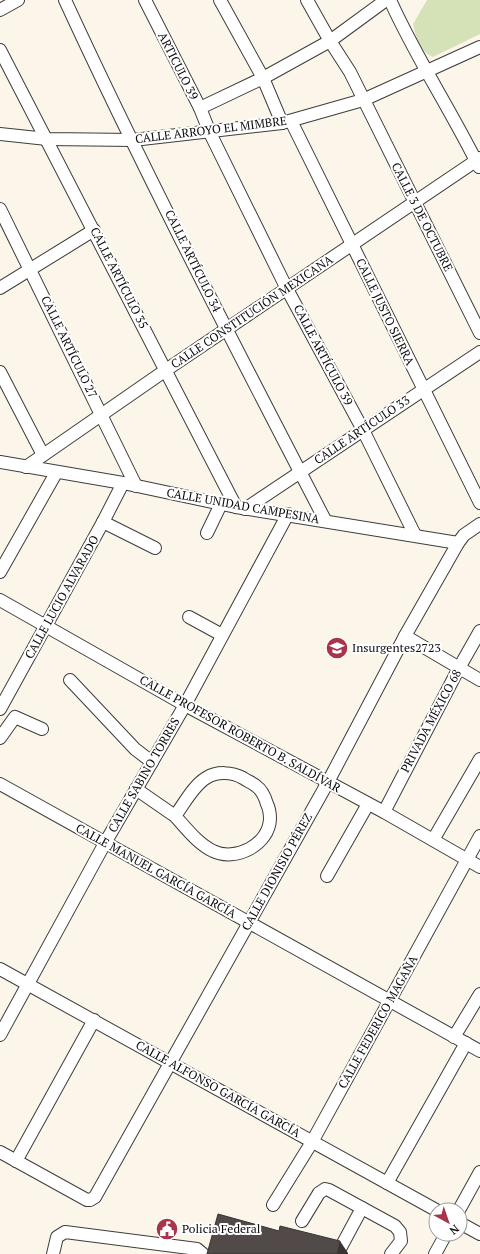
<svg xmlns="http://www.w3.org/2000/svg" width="480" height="1254" viewBox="0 0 480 1254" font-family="'PT Serif',serif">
	<rect width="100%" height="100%" fill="#fcf6ea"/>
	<path fill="#d5e2b8" d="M427,0H480V34L433,57C419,51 416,37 413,24Z"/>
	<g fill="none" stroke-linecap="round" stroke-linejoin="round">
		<g stroke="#3d3d3d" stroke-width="14">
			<g id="minor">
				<path d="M65,0C146,176 236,348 325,520"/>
				<polyline points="145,0 200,108 210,133 287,289 363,430 415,535"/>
				<polyline points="220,0 263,78 282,123"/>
				<polyline points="307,0 330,41 350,72 480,333"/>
				<path d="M390,0C416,58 451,110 479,167"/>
				<polyline points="0,10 18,0"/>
				<polyline points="0,50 236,507"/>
				<polyline points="200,108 263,78 330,41 386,0"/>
				<polyline points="291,121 480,503"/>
				<polyline points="0,134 47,139 133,140 282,123 363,100 480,47"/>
				<polyline points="0,209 136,486"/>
				<polyline points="0,288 94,230"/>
				<polyline points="0,372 43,455"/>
				<polyline points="0,462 123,483 236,507 458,543"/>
				<polyline points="26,467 166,370 480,158"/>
				<polyline points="245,509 480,352"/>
				<polyline points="103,522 155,548"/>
				<polyline points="207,533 221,504"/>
				<polyline points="0,572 56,473"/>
				<polyline points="0,600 185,705 384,812 480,867"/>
				<polyline points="189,617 222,635"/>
				<polyline points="405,636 480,680"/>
				<polyline points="70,680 135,749 152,762"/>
				<polyline points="0,709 103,522 123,483"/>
				<polyline points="0,738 15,717 42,729"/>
				<polyline points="0,784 480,1051"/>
				<path d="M136,789L175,816C184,804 193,786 206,778C217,771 232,772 243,778C247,781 253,783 256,786C262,790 265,797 267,804C269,808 270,814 270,819C269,845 235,862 213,851C198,844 186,828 175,816"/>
				<polyline points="384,812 459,668 480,631"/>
				<polyline points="433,840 480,759"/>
				<polyline points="327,876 368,804"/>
				<polyline points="0,969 436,1210"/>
				<polyline points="0,1035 105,843 185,705 288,514"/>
				<polyline points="454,1037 480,994"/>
				<polyline points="0,1152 87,1200 90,1200 95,1197 328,782 405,636 458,543 464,535 480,524"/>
				<polyline points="16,1161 94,1020"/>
				<polyline points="387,1183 466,1043"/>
				<polyline points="273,1205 312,1142 480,836"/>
				<polyline points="459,1210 480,1172"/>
				<polyline points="302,1221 319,1193 325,1189 329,1190 395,1226 400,1232 401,1241 391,1254"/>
				<polyline points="460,1223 480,1234"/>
				<polyline points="341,1247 362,1208"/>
				<polyline points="53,1254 57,1237 65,1232 197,1249 203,1254"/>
				<polyline points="435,1254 446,1234"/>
			</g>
		</g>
		<use href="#minor" stroke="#fff" stroke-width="12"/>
	</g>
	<polygon fill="#393432" points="340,1241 348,1253 348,1254 337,1254"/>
	<polygon fill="#514a48" stroke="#393432" points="218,1214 279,1231 280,1226 340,1241 337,1254 207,1254"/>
	<defs>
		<g id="school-disc" transform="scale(1.15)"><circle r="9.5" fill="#a8344c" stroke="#fff"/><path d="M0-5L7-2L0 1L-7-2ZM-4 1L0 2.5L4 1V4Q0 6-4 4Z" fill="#fff"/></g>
		<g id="civic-disc" transform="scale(1.15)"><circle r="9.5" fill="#a8344c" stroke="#fff"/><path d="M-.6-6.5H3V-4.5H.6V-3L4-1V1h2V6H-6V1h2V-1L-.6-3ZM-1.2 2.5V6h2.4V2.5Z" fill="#fff"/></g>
	</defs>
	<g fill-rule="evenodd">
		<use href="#school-disc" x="337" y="648"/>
		<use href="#civic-disc" x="167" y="1229"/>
	</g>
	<g text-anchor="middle" stroke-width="4" stroke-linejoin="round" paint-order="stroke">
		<g font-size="12" fill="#0a0a0a" stroke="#fff">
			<text transform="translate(178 66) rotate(63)" y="4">ARTICULO 39</text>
			<text transform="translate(211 130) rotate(-7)" y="4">CALLE ARROYO EL MIMBRE</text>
			<text transform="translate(422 217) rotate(63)" y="4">CALLE 3 DE OCTUBRE</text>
			<text transform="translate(193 261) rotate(64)" y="4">CALLE ARTÍCULO 34</text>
			<text transform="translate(119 278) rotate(63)" y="4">CALLE ARTÍCULO 35</text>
			<text transform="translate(252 312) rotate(-34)" y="4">CALLE CONSTITUCIÓN MEXICANA</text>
			<text transform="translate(385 312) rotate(64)" y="4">CALLE JUSTO SIERRA</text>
			<text transform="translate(69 347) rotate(64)" y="4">CALLE ARTÍCULO 27</text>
			<text transform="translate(323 355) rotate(62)" y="4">CALLE ARTÍCULO 39</text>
			<text transform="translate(362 430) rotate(-34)" y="4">CALLE ARTÍCULO 33</text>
			<text transform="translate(243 506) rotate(10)" y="4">CALLE UNIDAD CAMPESINA</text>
			<text transform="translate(62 597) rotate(-61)" y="4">CALLE LUCIO ALVARADO</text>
			<text transform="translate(431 721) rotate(-62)" y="4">PRIVADA MÉXICO 68</text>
			<text transform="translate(240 734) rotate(29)" y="4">CALLE PROFESOR ROBERTO B. SALDÍVAR</text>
			<text transform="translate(144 775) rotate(-60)" y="4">CALLE SABINO TORRES</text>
			<text transform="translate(156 871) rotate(29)" y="4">CALLE MANUEL GARCÍA GARCÍA</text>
			<text transform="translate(277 872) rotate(-61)" y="4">CALLE DIONISIO PÉREZ</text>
			<text transform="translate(378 1022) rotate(-61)" y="4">CALLE FEDERICO MAGAÑA</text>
			<text transform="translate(218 1089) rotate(29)" y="4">CALLE ALFONSO GARCÍA GARCÍA</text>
		</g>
		<g font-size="12" fill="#0a0a0a" stroke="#fff" text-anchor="start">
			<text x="352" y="652">Insurgentes2723</text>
			<text x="182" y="1233">Policia Federal</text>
		</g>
	</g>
	<g transform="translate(448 1222) rotate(140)"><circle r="19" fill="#ffffff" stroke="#9d9d9d"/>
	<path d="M0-3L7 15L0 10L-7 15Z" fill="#a8344c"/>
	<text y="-6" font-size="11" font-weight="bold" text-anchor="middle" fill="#0a0a0a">N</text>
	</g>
</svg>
